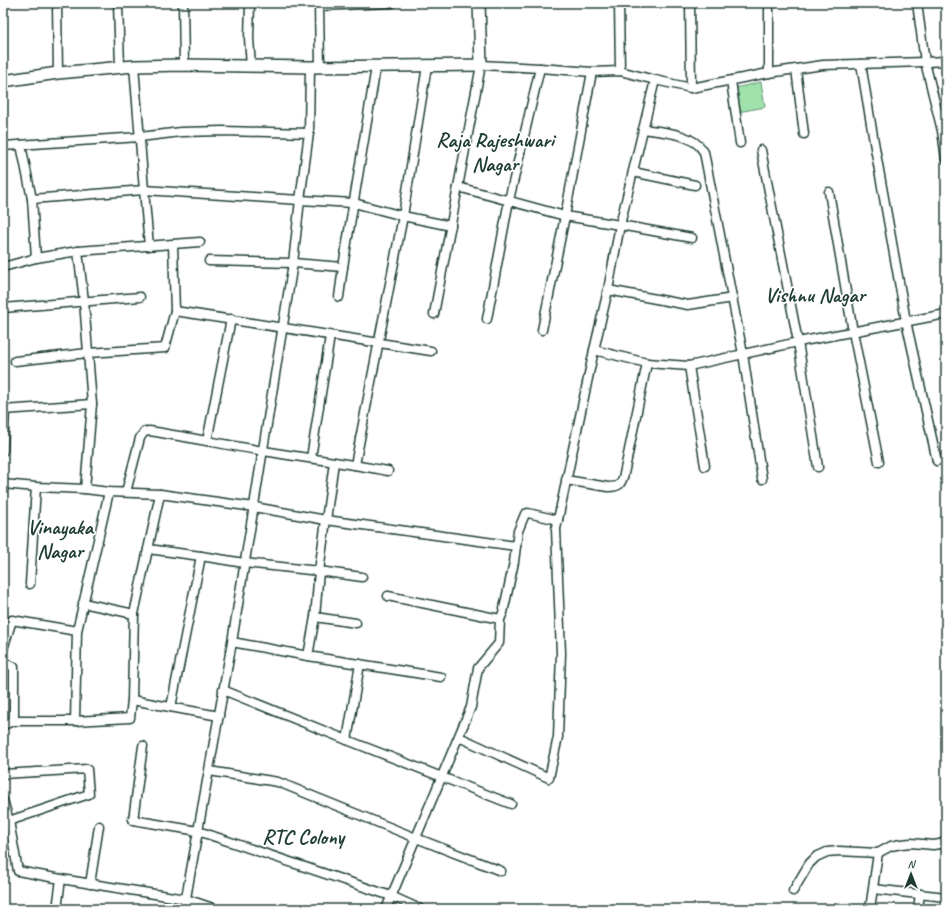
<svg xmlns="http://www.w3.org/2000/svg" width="949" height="912" viewBox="0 0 949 912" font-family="Caveat,sans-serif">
	<rect width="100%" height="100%" fill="#fff"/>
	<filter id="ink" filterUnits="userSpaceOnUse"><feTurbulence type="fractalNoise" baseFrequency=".025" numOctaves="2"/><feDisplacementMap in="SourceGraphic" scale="8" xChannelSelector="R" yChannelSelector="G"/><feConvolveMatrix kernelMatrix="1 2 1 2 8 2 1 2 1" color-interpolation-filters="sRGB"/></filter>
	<g filter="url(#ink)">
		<polygon fill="#9fe2ac" stroke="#5f9070" points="761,82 765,107 738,112 735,88"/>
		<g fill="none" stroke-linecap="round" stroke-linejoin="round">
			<g stroke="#1f3d34" stroke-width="11">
				<g id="street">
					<polyline points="57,3 58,73"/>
					<polyline points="118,3 120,67"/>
					<polyline points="183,3 184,65"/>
					<polyline points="250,3 249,38 251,67"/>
					<polyline points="319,3 320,67"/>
					<polyline points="619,3 620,71"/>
					<polyline points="690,3 691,88"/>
					<polyline points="769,3 769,73"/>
					<polyline points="917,3 925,62 942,131 946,159"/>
					<polyline points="319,6 392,3"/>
					<polyline points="861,64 874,142 906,321 937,461"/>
					<polyline points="134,66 144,190 149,246"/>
					<polyline points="796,69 804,134"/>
					<polyline points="731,81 740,143"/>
					<path d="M643,129C663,132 693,133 704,152L743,354L762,479"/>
					<polyline points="21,145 32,199"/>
					<polyline points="3,146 140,137 181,132 223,131 309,133"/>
					<polyline points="761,150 798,342 818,467"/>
					<polyline points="633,172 695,185"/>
					<polyline points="458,187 565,216 620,225 692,238"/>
					<polyline points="829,192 853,332 879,462"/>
					<polyline points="78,251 84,301 92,404 85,489"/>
					<polyline points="36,258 32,199 144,190 300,200 354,203 403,216 451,226"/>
					<polyline points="209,261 293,263 343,267"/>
					<polyline points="3,267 36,258 78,251 200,242"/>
					<polyline points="608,290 688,305 733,298"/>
					<polyline points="339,297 343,267 376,67"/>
					<polyline points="3,308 140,297"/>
					<polyline points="175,311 431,351"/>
					<polyline points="434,314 481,65 540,68 592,72 620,71 655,80 691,88 769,73 823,65 925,62 946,61"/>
					<polyline points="487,319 509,200 540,68"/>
					<polyline points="542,330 565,216 592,72"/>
					<polyline points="594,350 647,363 689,366 798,342 946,314"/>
					<polyline points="15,361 88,353 165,348 175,311 173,244"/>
					<polyline points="689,366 705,466"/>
					<polyline points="3,410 92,404"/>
					<polyline points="207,441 231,319"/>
					<polyline points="3,451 5,410"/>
					<polyline points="311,458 330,336"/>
					<polyline points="355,465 403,216 427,66"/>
					<path d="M566,480L608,487C619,487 621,485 624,474L647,363"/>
					<polyline points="3,484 36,487 85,489 109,492 160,494 254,507 326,520 516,546 518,531 525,514 528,513 558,520"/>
					<path d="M126,492L140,438L144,432L149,431C188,437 226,445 264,451C305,458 347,463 388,471"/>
					<polyline points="148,549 201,556 244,563 319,571 362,577"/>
					<polyline points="30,584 36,487"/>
					<polyline points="83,603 134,614"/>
					<polyline points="315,617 356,623"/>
					<polyline points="500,619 503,613 514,562 516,546"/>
					<polyline points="232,642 308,656 441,677"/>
					<polyline points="3,649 12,620 77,631"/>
					<polyline points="308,656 315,617 319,571 334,462"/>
					<polyline points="3,662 14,667 14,721"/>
					<polyline points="223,690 347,740 511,804"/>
					<polyline points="132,700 219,716"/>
					<polyline points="171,707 201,556"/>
					<polyline points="75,721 77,631 109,492"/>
					<polyline points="3,725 14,721 75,721 130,718 132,700 134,614 160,494"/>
					<polyline points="459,737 549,778 558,737 561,653 556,529 594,350 608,290 620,225 655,80"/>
					<polyline points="347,740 360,664"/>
					<polyline points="143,746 133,820 198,831 391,896 420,909"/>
					<polyline points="209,771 278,782 416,838 501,871"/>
					<polyline points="3,774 87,769 89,794 3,823"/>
					<polyline points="3,800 9,821 18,871 61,879 186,899 216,909"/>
					<polyline points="90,884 99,826"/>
					<polyline points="873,889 946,897"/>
					<polyline points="793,891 809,864 816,857 827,852 839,851 878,853 891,846 901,844 911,843 933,845 940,844 946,841"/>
					<polyline points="57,909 61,879"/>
					<polyline points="184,909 198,831 232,642 293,263 300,200 309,133 310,67"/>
					<polyline points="386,909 471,707 478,668 499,643 500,619 388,596"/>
					<polyline points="870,909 878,853"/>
					<polyline points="918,909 920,894"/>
				</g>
			</g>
			<g stroke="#1f3d34" stroke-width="14">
				<polyline id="secondary" points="3,81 58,73 134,66 184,65 310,67 481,65 479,3"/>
			</g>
			<use href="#street" stroke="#fff" stroke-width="8"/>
			<use href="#secondary" stroke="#fff" stroke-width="11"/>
		</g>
	</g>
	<g text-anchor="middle" stroke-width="3.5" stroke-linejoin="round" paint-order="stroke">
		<g font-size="21" font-weight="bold" fill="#1f3d34" stroke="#fff">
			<text x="495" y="147">Raja Rajeshwari<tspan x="495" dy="24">Nagar</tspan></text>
			<text x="815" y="302">Vishnu Nagar</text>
			<text x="60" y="534">Vinayaka<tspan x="60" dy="24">Nagar</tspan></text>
			<text x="303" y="844">RTC Colony</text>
		</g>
	</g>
	<rect width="949" height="912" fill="none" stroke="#fff" stroke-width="16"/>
	<rect x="8" y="8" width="933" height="896" fill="none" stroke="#1f3d34" stroke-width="1.5" filter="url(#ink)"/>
	<g transform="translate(911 874)" stroke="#ffffff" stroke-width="3" paint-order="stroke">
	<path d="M0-3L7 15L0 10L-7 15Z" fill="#1f3d34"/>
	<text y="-6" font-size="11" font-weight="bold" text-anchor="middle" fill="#1f3d34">N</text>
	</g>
</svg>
